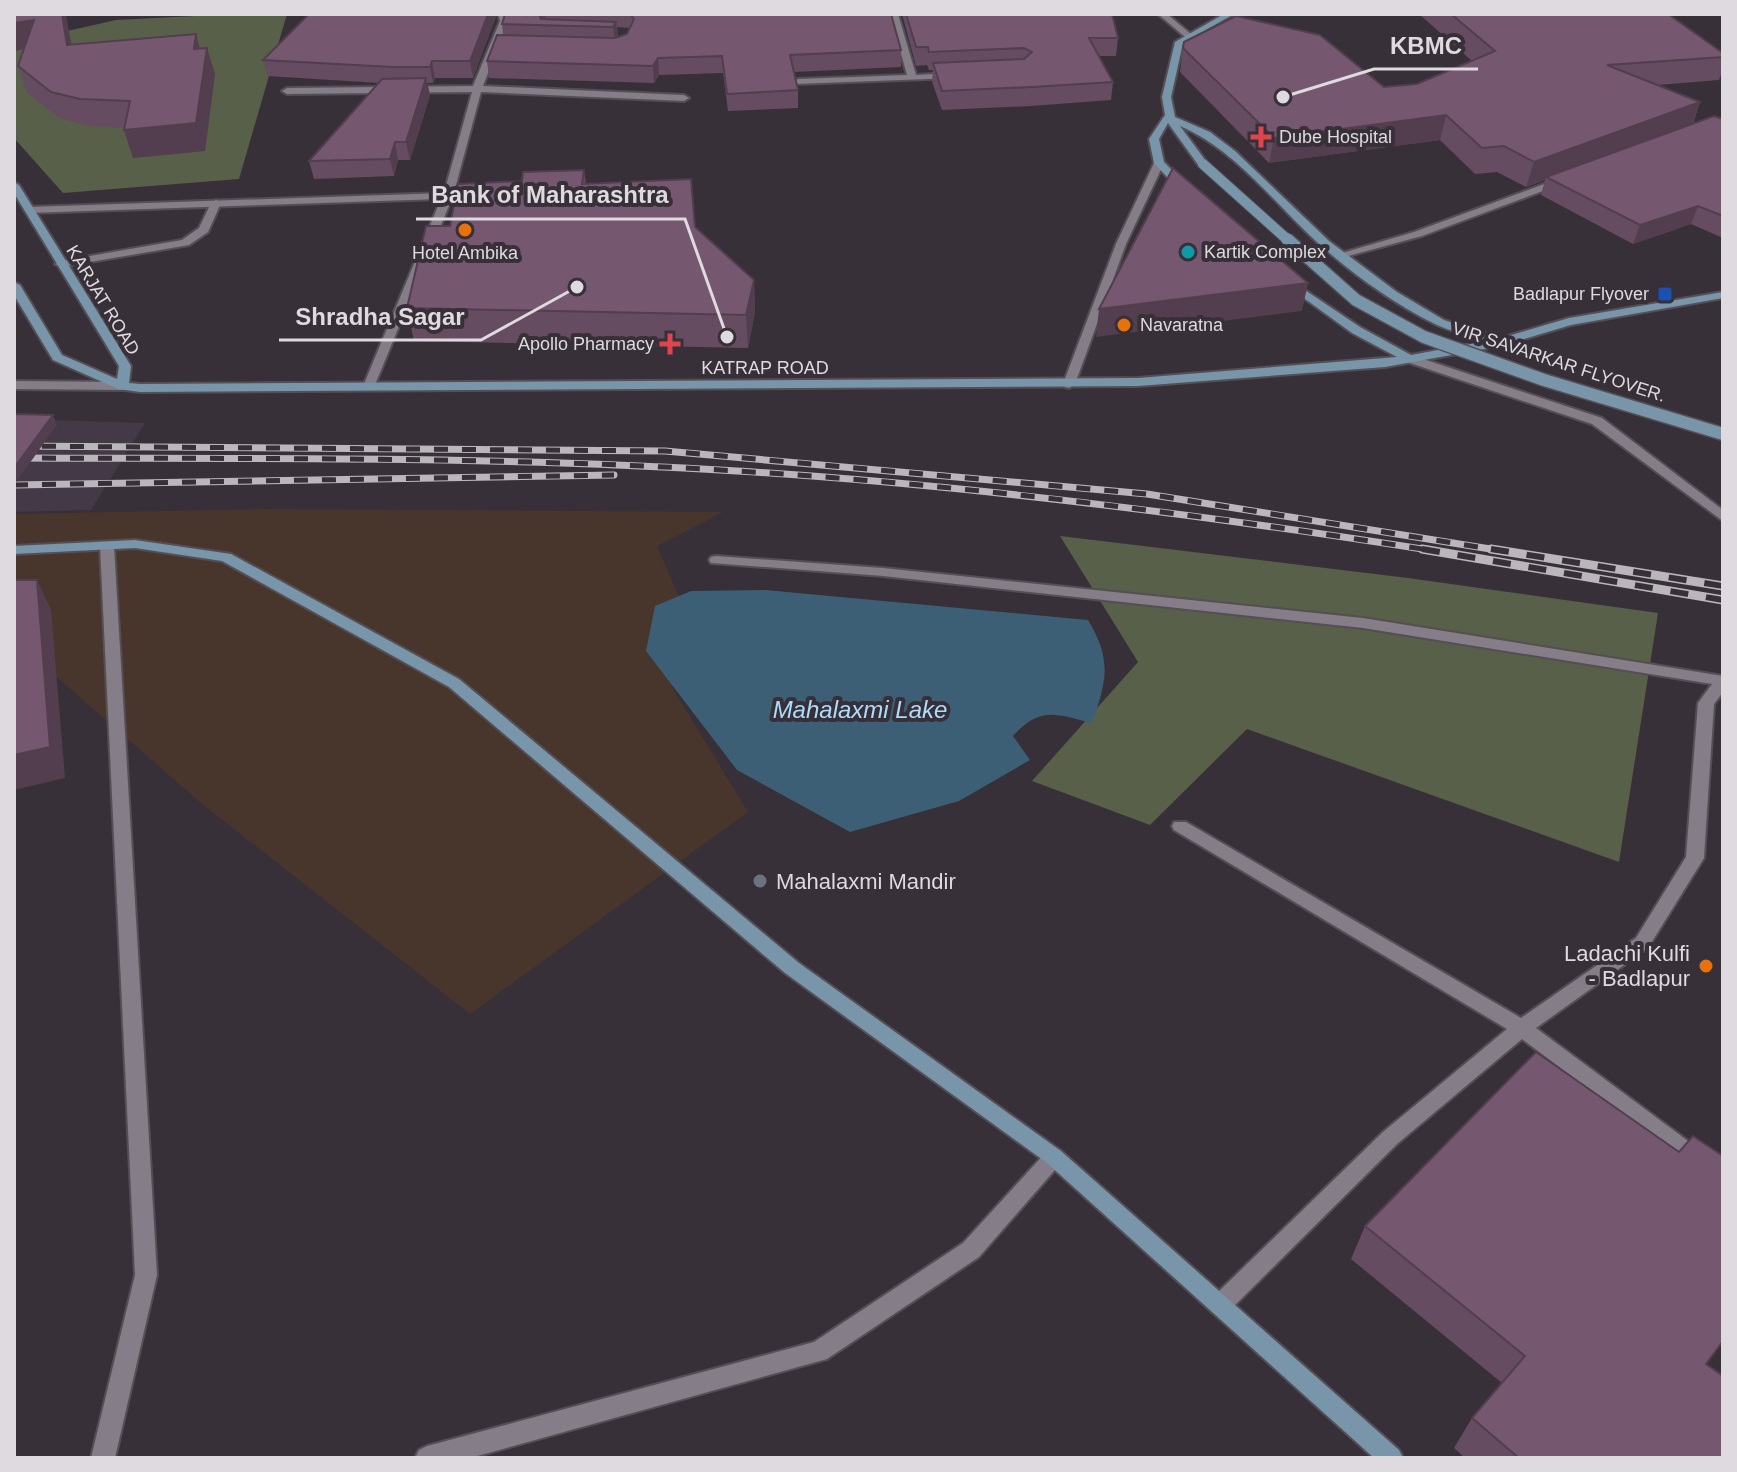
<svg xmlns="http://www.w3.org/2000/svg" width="1737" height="1472" viewBox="0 0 1737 1472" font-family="Arial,sans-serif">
	<rect width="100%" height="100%" fill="#373038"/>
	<polygon fill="#48362d" points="264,509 723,512 657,546 679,597 672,687 748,812 470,1014 201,803 19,644 14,644 14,514"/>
	<polygon fill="#443946" points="14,419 145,423 91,510 14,512"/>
	<g fill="#586049">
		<polygon points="235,14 287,14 239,179 63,193 14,138 14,43 116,20"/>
		<polygon points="1060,536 1408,578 1658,613 1619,862 1247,729 1150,825 1032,781 1138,662"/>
	</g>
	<path fill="#3d5f75" d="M765,590L1088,620C1112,660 1107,680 1092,723C1056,714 1040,706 1013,736L1030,760L959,801L850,832L737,770L646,651L655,606L691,591Z"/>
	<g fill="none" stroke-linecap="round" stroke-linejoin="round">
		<g stroke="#544e55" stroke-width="4">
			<polygon id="service" points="216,200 221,203 208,232 189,245 61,267 55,264 61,261 182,240 199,228 211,203"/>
		</g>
		<g stroke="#544e55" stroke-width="4">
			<g id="minor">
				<polygon points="498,14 506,14 508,21 483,86 684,95 689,98 684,101 481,92 453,196 374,387 366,387 364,384 441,199 29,213 24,210 29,207 444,193 472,92 287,94 282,91 287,88 473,86 500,21"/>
				<polygon points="890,14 898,14 916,75 952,73 957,76 955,78 795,84 793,82 798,79 907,75"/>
				<polygon points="1155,161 1164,163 1126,244 1075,384 1069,388 1065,387 1063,384 1116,244"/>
				<polygon points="1563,177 1568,180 1567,182 1422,236 1341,258 1335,255 1414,232"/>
				<polygon points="1408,354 1602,418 1723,510 1723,521 1592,424 1404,361 1404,355"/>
				<polygon points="14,381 122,382 128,386 122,390 14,389"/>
				<polygon points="107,542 114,546 157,1275 115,1458 91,1458 135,1275 100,546"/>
				<polygon points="716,556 883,568 1363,618 1723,676 1723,692 1714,704 1704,858 1648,948 1536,1028 1723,1167 1723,1188 1716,1185 1522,1039 1397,1144 1228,1312 1220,1315 1212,1312 1209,1305 1212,1298 1383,1132 1507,1029 1174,830 1172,826 1174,822 1186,822 1521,1018 1636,938 1686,857 1698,703 1712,684 1363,628 883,576 711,563 709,560 711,557"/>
				<polygon points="1054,1148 1061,1151 1064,1157 1061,1163 979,1257 827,1359 470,1458 415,1458 419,1450 427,1446 814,1342 963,1243 1047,1151"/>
			</g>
		</g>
		<g stroke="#544e55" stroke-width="4">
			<polygon id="tertiary" points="1158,14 1167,14 1192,35 1185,37"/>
		</g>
		<g stroke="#544e55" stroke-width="4">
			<g id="secondary">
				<path d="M1224,14H1234L1183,43L1171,97L1175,117L1210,132L1235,151L1329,241L1397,292L1444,320L1501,338L1569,318L1723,292V298L1571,325L1501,346L1385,367L1138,386L140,392L118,389L53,360L14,295V282L20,285L62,355L117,379L119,366L14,193V182L19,185L131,366L129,383L140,384L1138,378L1397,357L1352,333L1283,283V279L1287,278L1360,327L1411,355L1487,341C1470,335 1451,332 1435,324C1394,304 1353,274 1319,244C1275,204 1236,150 1180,126L1208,164L1203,167L1199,166L1168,123L1159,139L1164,162L1188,187V191H1180L1154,163L1149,139L1165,115L1162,97L1175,42Z"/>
				<polygon points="135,540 231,554 459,679 799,963 1061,1151 1399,1450 1403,1458 1374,1458 1047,1163 785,973 449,687 222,561 135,548 14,554 14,546"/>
			</g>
		</g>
		<use href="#service" fill="#857d87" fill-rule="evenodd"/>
		<use href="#minor" fill="#857d87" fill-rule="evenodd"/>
		<use href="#tertiary" fill="#857d87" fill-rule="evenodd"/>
		<use href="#secondary" fill="#7895a9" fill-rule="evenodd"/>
		<g stroke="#bbb6bc" stroke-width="7">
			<g id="rail-far1">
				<polyline points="14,446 665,451 1147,494 1503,551"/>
				<path d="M14,458C255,459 497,456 737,471C971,485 1204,515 1435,551"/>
				<polyline points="14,485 614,475"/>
			</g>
		</g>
		<g stroke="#bbb6bc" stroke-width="9">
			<g id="rail">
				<polyline points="1422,549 1723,600"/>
				<polyline points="1491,549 1723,586"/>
			</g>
		</g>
		<use href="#rail-far1" stroke="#373038" stroke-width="5" stroke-dasharray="14" stroke-linecap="butt"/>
		<use href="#rail" stroke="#373038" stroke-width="6" stroke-dasharray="18" stroke-linecap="butt"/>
		<g stroke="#544e55" stroke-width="12" stroke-linecap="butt">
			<polyline id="secondary-bridge-far1" points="1203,164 1289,241"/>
		</g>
		<g stroke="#544e55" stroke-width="15" stroke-linecap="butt">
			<polyline id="secondary-bridge" points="1287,239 1356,300 1424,337 1544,380 1723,434"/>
		</g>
		<use href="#secondary-bridge-far1" stroke="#7895a9" stroke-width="10"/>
		<use href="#secondary-bridge" stroke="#7895a9" stroke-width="12"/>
	</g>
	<g fill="#654c60" fill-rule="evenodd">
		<polygon points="14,14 71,45 200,48 215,74 205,151 133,158 124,130 124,128 89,126 61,119 27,93 18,66 24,49 14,51"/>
		<polygon points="497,14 473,78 435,78 433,83 427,83 430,95 410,160 398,160 394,176 314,179 309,161 379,83 267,76 263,60"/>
		<path d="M505,14H891L901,50V67L793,72L798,90V108L728,111L723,73L659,75L654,83L489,78L487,61L503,35L502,24ZM617,27L629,28H630L627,34L618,37Z"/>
		<polygon points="902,14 1112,14 1118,38 1116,56 1099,56 1113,82 1111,100 1031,106 942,110 932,82 933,70 929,70 927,65 916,66"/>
		<polygon points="1419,14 1668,14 1723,53 1723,69 1719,80 1658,85 1700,102 1693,124 1723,119 1723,238 1691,224 1633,244 1541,195 1545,180 1526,187 1497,172 1475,174 1440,140 1269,163 1180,72 1183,48 1384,87 1417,84 1472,61"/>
		<polygon points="584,170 586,184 695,227 754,280 755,312 748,348 414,341 407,308 450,226 522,181"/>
		<polygon points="1365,1226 1706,1364 1723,1458 1465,1458 1454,1448 1472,1418 1502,1383 1351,1259"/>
	</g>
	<g fill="#523e4e">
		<polygon points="62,14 66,14 76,71 67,45"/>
		<polygon points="488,14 497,14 473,78 470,61"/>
		<polygon points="538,14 545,14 546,24 545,25"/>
		<polygon points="34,20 43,46 14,51 14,23"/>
		<polygon points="616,22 618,39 615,43 613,27"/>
		<polygon points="196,34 203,60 194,49"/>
		<polygon points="207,48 215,74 205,151 133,158 124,130"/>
		<polygon points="658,58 659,75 654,83 653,66"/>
		<polygon points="432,61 435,78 433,83 430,67"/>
		<polygon points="426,78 430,95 410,160 406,142"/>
		<polygon points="1700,102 1691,127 1546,177 1545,180 1526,187 1534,162"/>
		<polygon points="1446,115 1440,140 1269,163 1274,138"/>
		<polygon points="395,142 398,160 394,176 390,159"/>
		<polygon points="1698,206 1691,224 1633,244 1640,225"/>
		<polygon points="754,280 755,312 748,348 746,315"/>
		<polygon points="1308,283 1302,311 1096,337 1099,309"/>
		<polygon points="53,415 57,425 14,485 14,468"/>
		<polygon points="37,580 51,610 65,778 14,790 14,755"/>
	</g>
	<g fill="#755870" stroke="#523e4e" stroke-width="2">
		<polygon points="14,14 62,14 67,45 196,34 194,49 207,48 196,123 124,130 130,101 80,99 51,92 18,66 34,20 14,23"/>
		<polygon points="309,14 488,14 470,61 432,61 430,67 393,67 263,60"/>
		<polygon points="505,14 539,14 541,19 616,22 613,27 502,24"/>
		<polygon points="630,14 891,14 901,50 790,55 798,90 727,94 722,56 658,58 653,66 487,61 497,35 615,38 627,34 634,19"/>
		<polygon points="906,14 1112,14 1118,38 1089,38 1113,82 1032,87 942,91 933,63 1024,59 1032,52 1024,48 929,52 928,47 916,47"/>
		<polygon points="1451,14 1668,14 1723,53 1723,57 1607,65 1700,102 1534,162 1504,146 1482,148 1446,115 1274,138 1183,48 1184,42 1236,16 1320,35 1384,87 1417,84 1495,51"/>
		<polygon points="426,78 406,142 395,142 390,159 309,161 382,79"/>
		<polygon points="1714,116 1723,119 1723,216 1698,206 1640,225 1546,177"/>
		<polygon points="1173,168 1308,283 1099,309"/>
		<polygon points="584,170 582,184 691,179 695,227 754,280 746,315 407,308 426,226 450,226 458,184 522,181 523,172"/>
		<polygon points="14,414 53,415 14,468"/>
		<polygon points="14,580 37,580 50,747 14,755"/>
		<polygon points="1536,1052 1679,1152 1693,1136 1723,1156 1723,1341 1706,1364 1723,1376 1723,1458 1519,1458 1472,1418 1525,1356 1365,1226"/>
	</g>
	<g fill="#e0444e" stroke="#373038" stroke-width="3">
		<path d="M1257 125h8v8h8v8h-8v8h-8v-8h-8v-8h8z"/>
		<path d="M666 332h8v8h8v8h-8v8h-8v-8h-8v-8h8z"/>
	</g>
	<g fill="#e8710a" stroke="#373038" stroke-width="3">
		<circle cx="465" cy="230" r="8"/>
		<circle cx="1124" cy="325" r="8"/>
		<circle cx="1706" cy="966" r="8"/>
	</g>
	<circle fill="#0f9aa8" stroke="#373038" stroke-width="3" cx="1188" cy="252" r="8"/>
	<rect fill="#1a4fb4" stroke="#373038" stroke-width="3" x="1657" y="286" width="16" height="16" rx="4"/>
	<circle fill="#6b7280" stroke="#373038" stroke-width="3" cx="760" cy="881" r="8"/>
	<g text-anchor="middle" stroke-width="8" stroke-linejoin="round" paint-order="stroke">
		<g font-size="18" fill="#dedadf" stroke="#373038" text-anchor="start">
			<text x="1279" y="143">Dube Hospital</text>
			<text x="1204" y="258">Kartik Complex</text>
			<text x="465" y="259" text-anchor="middle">Hotel Ambika</text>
			<text x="1649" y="300" text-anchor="end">Badlapur Flyover</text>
			<text x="1140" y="331">Navaratna</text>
			<text x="654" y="350" text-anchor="end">Apollo Pharmacy</text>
		</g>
		<g font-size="18" fill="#dedadf" stroke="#373038">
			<text transform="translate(103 300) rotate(59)" y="6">KARJAT ROAD</text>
			<text transform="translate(1559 362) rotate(18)" y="6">VIR SAVARKAR FLYOVER.</text>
			<text x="765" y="374">KATRAP ROAD</text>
		</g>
		<g font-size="22" fill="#dedadf" stroke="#373038" text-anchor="start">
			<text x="776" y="889">Mahalaxmi Mandir</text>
			<text x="1690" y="961" text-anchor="end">Ladachi Kulfi<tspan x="1690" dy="25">- Badlapur</tspan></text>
		</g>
		<g font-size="24" font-style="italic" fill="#abdcfb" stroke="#373038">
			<text x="860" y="718">Mahalaxmi Lake</text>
		</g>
	</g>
	<path fill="none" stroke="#dedadf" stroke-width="3" d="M1283 97L1374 69H1478M727 337L685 219H416M577 287L481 340H279"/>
	<g fill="#dedadf" stroke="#373038" stroke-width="3">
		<circle cx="1283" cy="97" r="8"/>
		<circle cx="727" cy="337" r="8"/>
		<circle cx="577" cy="287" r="8"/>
	</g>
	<g font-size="24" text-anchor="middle" font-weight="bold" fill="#dedadf" stroke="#373038" stroke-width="8" stroke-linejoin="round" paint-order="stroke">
		<text x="1426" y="54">KBMC</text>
		<text x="550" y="203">Bank of Maharashtra</text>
		<text x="380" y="325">Shradha Sagar</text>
	</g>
	<rect width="1737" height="1472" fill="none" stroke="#dedadf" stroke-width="32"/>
</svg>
